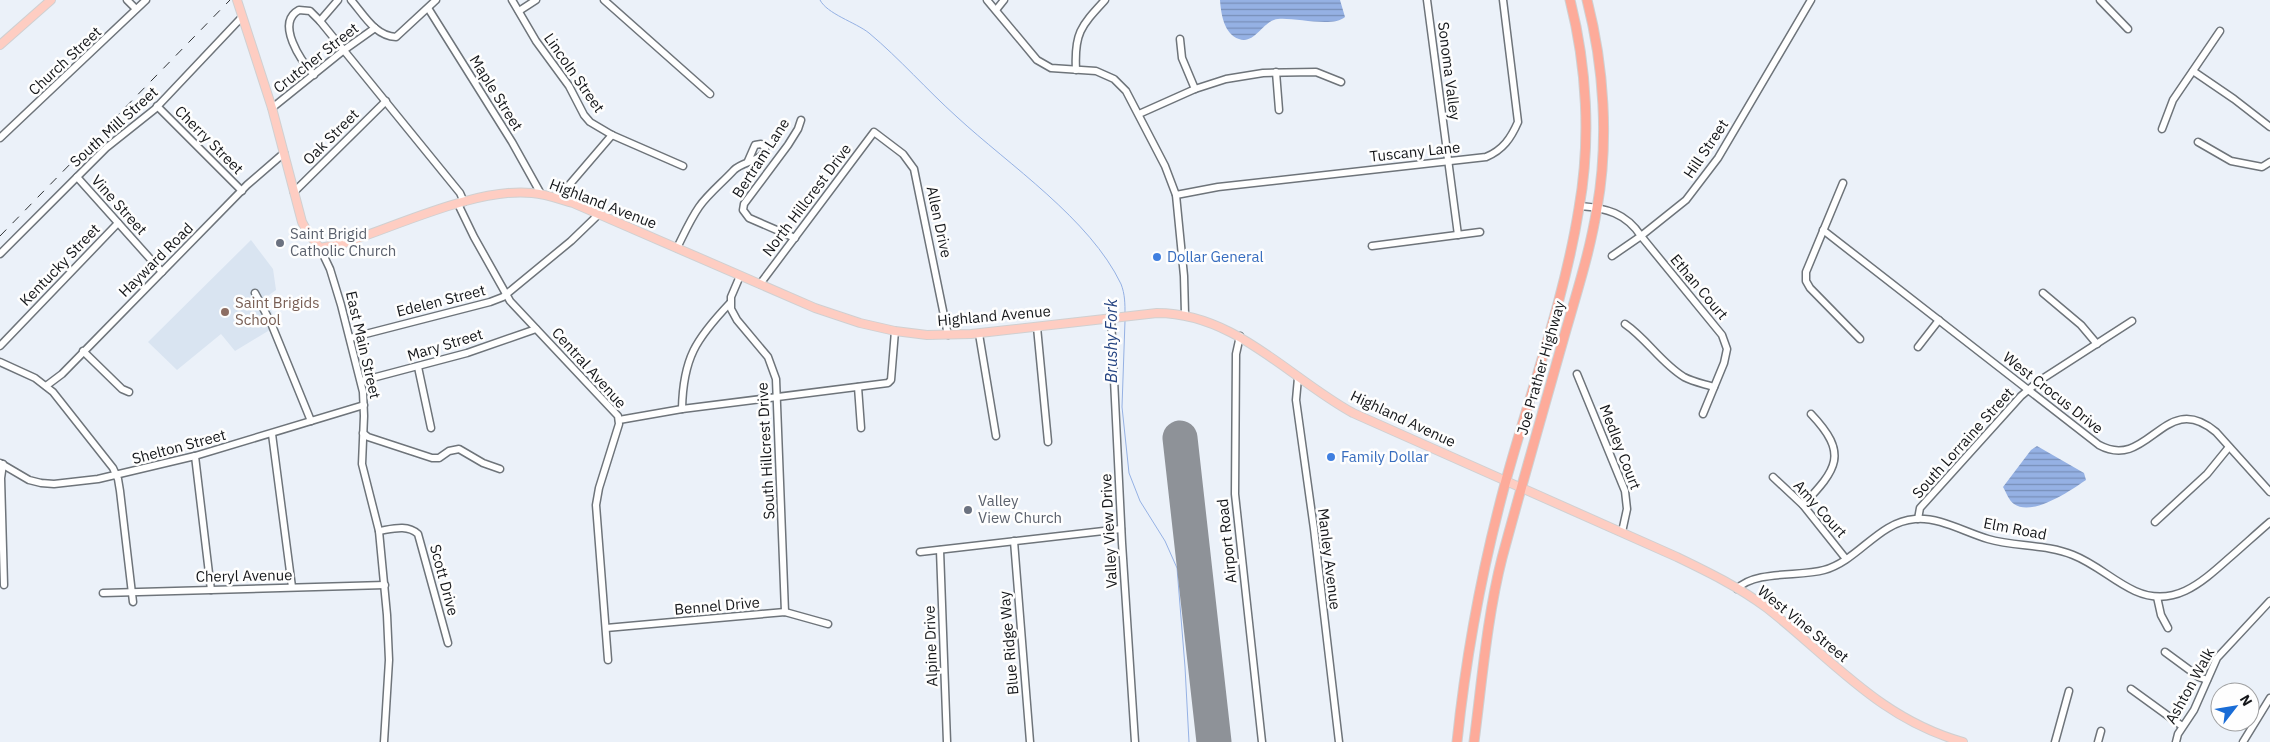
<svg xmlns="http://www.w3.org/2000/svg" width="2270" height="742" viewBox="0 0 2270 742" font-family="'IBM Plex Sans',sans-serif">
	<defs>
		<pattern id="water-rules" width="6" height="5" patternUnits="userSpaceOnUse" patternTransform="scale(1.25)"><rect width="6" height="5" fill="#95b1e4"/><path d="M0 2.5h6" fill="none" stroke="#788fb8"/></pattern>
	</defs>
	<rect width="100%" height="100%" fill="#ebf1f9"/>
	<polygon fill="#d9e4f1" points="251,240 273,269 276,290 265,298 278,325 235,351 221,334 177,370 148,342"/>
	<g fill="url(#water-rules)">
		<path d="M1220,0H1340L1345,17C1333,28 1293,17 1278,19C1263,20 1255,45 1239,39C1224,34 1221,14 1220,0Z"/>
		<path d="M2037,446L2084,473L2086,480C2070,491 2032,517 2014,504C2009,501 2006,492 2003,487L2031,450Z"/>
	</g>
	<g fill="none" stroke-linecap="round" stroke-linejoin="round">
		<g stroke="#95b1e4" stroke-width="1">
			<path d="M820,0C827,14 855,22 869,33C900,59 927,90 957,117C1009,165 1090,219 1121,284C1125,294 1125,304 1125,314"/>
			<polyline points="1125,321 1122,407 1129,473 1140,501 1165,541 1177,568 1185,667 1189,742"/>
		</g>
		<polyline stroke="#8e9298" stroke-width="35" points="1180,438 1214,742"/>
		<g stroke="#6e747a" stroke-width="9">
			<g id="minor">
				<polyline points="127,0 136,9"/>
				<path d="M351,0C364,15 375,36 396,37L436,0"/>
				<polyline points="512,0 536,41 569,86 584,115 590,122 612,135 683,166"/>
				<polyline points="604,0 710,94"/>
				<polyline points="987,0 1037,60 1051,68 1096,71 1114,79 1126,91 1165,166 1176,195 1184,276 1185,314"/>
				<polyline points="1427,0 1458,235"/>
				<polyline points="2100,0 2128,29"/>
				<polyline points="428,8 512,142 541,194"/>
				<polyline points="996,10 1004,0"/>
				<polyline points="519,11 536,0"/>
				<polyline points="320,21 338,0"/>
				<polyline points="1180,39 1182,58 1195,89"/>
				<path d="M1076,70C1074,33 1081,26 1105,0"/>
				<polyline points="2193,71 2234,99 2270,127"/>
				<polyline points="1276,72 1279,110"/>
				<path d="M314,75C301,61 275,23 299,10L310,11L320,21L460,193L464,202"/>
				<polyline points="157,106 242,191"/>
				<polyline points="272,108 344,50 375,28"/>
				<polyline points="1139,114 1195,89 1226,79 1263,73 1316,72 1341,82"/>
				<polyline points="2162,129 2173,100 2220,31"/>
				<polyline points="0,138 146,0"/>
				<polyline points="2198,142 2231,161 2262,167 2270,162"/>
				<polyline points="77,177 162,272"/>
				<polyline points="1843,183 1806,272 1806,281 1810,288 1860,339"/>
				<polyline points="294,192 386,101"/>
				<path d="M1176,195L1218,187L1486,157C1503,150 1511,138 1518,122L1503,0"/>
				<polyline points="558,198 612,135"/>
				<polyline points="458,204 474,237 510,301 618,416 619,424 599,488 596,505 608,660"/>
				<path d="M1580,206C1606,208 1626,213 1641,236L1686,200L1718,158L1811,0"/>
				<path d="M1823,230L2099,445C2149,472 2164,388 2216,432L2270,492"/>
				<polyline points="795,238 749,218 743,210 744,204 788,145 798,129 801,120"/>
				<polyline points="1372,246 1480,232"/>
				<polyline points="320,248 330,269 341,305 363,392 364,416 362,464 379,531 387,615 389,660 384,742"/>
				<path d="M677,248C684,234 690,220 699,207C708,194 723,182 734,170C743,161 767,160 765,147L761,144L755,145L748,161"/>
				<polyline points="0,254 106,148 155,109 242,17"/>
				<polyline points="1612,256 1641,236 1722,335 1727,349 1724,363 1703,414"/>
				<polyline points="740,276 731,297 731,309 737,320 768,357 776,379 785,612"/>
				<polyline points="760,284 874,132 903,154 914,169 948,335"/>
				<polyline points="255,293 271,323 311,421"/>
				<polyline points="2043,293 2081,325 2097,344"/>
				<polyline points="1111,318 1122,543 1135,742"/>
				<path d="M1625,324C1647,339 1661,363 1684,377C1693,382 1705,384 1714,387"/>
				<polyline points="1037,327 1048,442"/>
				<polyline points="979,334 996,436"/>
				<polyline points="1240,336 1236,354 1235,494 1262,742"/>
				<polyline points="350,338 490,302 503,297 571,241 599,214"/>
				<polyline points="0,346 118,223"/>
				<polyline points="1918,347 1939,320"/>
				<polyline points="83,351 122,389 129,392"/>
				<polyline points="0,362 35,378 53,392 113,468 118,479 120,491 133,602"/>
				<polyline points="418,367 431,428"/>
				<polyline points="1577,374 1625,491 1627,509 1622,532"/>
				<polyline points="1298,378 1296,400 1314,529 1339,742"/>
				<polyline points="361,381 467,353 536,329"/>
				<polyline points="46,386 62,374 247,185 284,153"/>
				<polyline points="858,387 861,428"/>
				<path d="M682,409C683,358 696,339 730,303"/>
				<polyline points="619,420 682,409 888,383 891,380 895,331"/>
				<polyline points="363,433 368,437 432,458 439,458 449,451 459,449 483,463 500,469"/>
				<polyline points="272,434 292,587"/>
				<polyline points="195,456 211,590"/>
				<polyline points="0,463 29,480 41,483 54,484 98,479 195,456 364,405"/>
				<polyline points="3,464 1,478 4,585"/>
				<polyline points="1773,477 1803,505 1846,559"/>
				<path d="M1803,505C1837,469 1849,454 1811,414"/>
				<polyline points="1918,519 1920,508 2021,396 2039,381 2132,321"/>
				<polyline points="2155,522 2207,474 2229,447"/>
				<path d="M379,531C392,529 407,524 418,534L448,643"/>
				<polyline points="1014,541 1030,742"/>
				<polyline points="940,550 947,742"/>
				<polyline points="920,552 1121,529"/>
				<path d="M1737,589C1755,570 1800,577 1824,570C1859,560 1878,522 1915,519C1940,517 1964,532 1988,539C2015,547 2046,544 2073,555C2096,564 2113,581 2135,591C2173,608 2200,584 2228,559C2242,547 2256,534 2270,522"/>
				<polyline points="103,593 385,585"/>
				<polyline points="2157,597 2161,615 2168,628"/>
				<polyline points="606,628 785,612 828,624"/>
				<polyline points="2165,652 2199,677 2207,680"/>
				<polyline points="2131,689 2182,726"/>
				<polyline points="2055,742 2069,691"/>
				<polyline points="2098,742 2101,731"/>
				<polyline points="2176,742 2178,734 2194,710 2217,658 2270,601"/>
				<polyline points="2243,742 2270,698"/>
			</g>
		</g>
		<g stroke="#d0d0d1" stroke-width="10">
			<g id="major">
				<path d="M237,0L272,108L302,222L308,233L320,248L341,244C395,227 477,187 532,193C546,194 559,199 573,203L815,308L860,323L895,331L927,335L971,334L1157,313C1235,313 1289,378 1353,413L1677,557C1708,572 1739,587 1767,608C1832,659 1880,719 1963,742"/>
				<polyline points="0,45 51,0"/>
			</g>
		</g>
		<g stroke="#d0d0d1" stroke-width="11">
			<g id="highway">
				<path d="M1457,742C1466,655 1482,569 1505,484C1530,392 1564,302 1579,208C1591,140 1587,67 1570,0"/>
				<path d="M1474,742C1482,681 1487,617 1502,558C1522,484 1543,411 1564,337C1576,295 1590,252 1597,208C1609,141 1604,66 1587,0"/>
			</g>
		</g>
		<use href="#minor" stroke="#fff" stroke-width="6"/>
		<use href="#major" stroke="#fecdc2" stroke-width="8"/>
		<use href="#highway" stroke="#fdab9a" stroke-width="9"/>
		<polyline stroke="#313437" stroke-width="1" stroke-dasharray="9 9" stroke-linecap="butt" points="0,236 230,0"/>
	</g>
	<g fill="#6b7280" stroke="#fefefe" stroke-width="2">
		<circle cx="280" cy="243" r="5"/>
		<circle cx="968" cy="510" r="5"/>
	</g>
	<g fill="#3f7fe0" stroke="#fefefe" stroke-width="2">
		<circle cx="1157" cy="257" r="5"/>
		<circle cx="1331" cy="457" r="5"/>
	</g>
	<circle fill="#8d6e63" stroke="#fefefe" stroke-width="2" cx="225" cy="312" r="5"/>
	<g text-anchor="middle" stroke-width="5" stroke-linejoin="round" paint-order="stroke">
		<g font-size="15" fill="#141619" stroke="#fefefe">
			<text transform="translate(316 58) rotate(-38)" y="5">Crutcher Street</text>
			<text transform="translate(65 61) rotate(-43)" y="5">Church Street</text>
			<text transform="translate(1449 71) rotate(83)" y="5">Sonoma Valley</text>
			<text transform="translate(574 73) rotate(55)" y="5">Lincoln Street</text>
			<text transform="translate(496 93) rotate(58)" y="5">Maple Street</text>
			<text transform="translate(114 127) rotate(-42)" y="5">South Mill Street</text>
			<text transform="translate(331 137) rotate(-45)" y="5">Oak Street</text>
			<text transform="translate(209 140) rotate(45)" y="5">Cherry Street</text>
			<text transform="translate(1706 149) rotate(-56)" y="5">Hill Street</text>
			<text transform="translate(1415 152) rotate(-6)" y="5">Tuscany Lane</text>
			<text transform="translate(761 158) rotate(-57)" y="5">Bertram Lane</text>
			<text transform="translate(807 200) rotate(-53)" y="5">North Hillcrest Drive</text>
			<text transform="translate(603 204) rotate(21)" y="5">Highland Avenue</text>
			<text transform="translate(119 205) rotate(48)" y="5">Vine Street</text>
			<text transform="translate(939 222) rotate(78)" y="5">Allen Drive</text>
			<text transform="translate(156 260) rotate(-45)" y="5">Hayward Road</text>
			<text transform="translate(60 265) rotate(-46)" y="5">Kentucky Street</text>
			<text transform="translate(1699 287) rotate(50)" y="5">Ethan Court</text>
			<text transform="translate(441 301) rotate(-14)" y="5">Edelen Street</text>
			<text transform="translate(994 316) rotate(-5)" y="5">Highland Avenue</text>
			<text transform="translate(363 345) rotate(77)" y="5">East Main Street</text>
			<text transform="translate(445 345) rotate(-17)" y="5">Mary Street</text>
			<text transform="translate(589 368) rotate(48)" y="5">Central Avenue</text>
			<text transform="translate(1541 368) rotate(-74)" y="5">Joe Prather Highway</text>
			<text transform="translate(2053 393) rotate(38)" y="5">West Crocus Drive</text>
			<text transform="translate(1403 419) rotate(25)" y="5">Highland Avenue</text>
			<text transform="translate(1963 443) rotate(-48)" y="5">South Lorraine Street</text>
			<text transform="translate(179 447) rotate(-15)" y="5">Shelton Street</text>
			<text transform="translate(1620 447) rotate(69)" y="5">Medley Court</text>
			<text transform="translate(766 451) rotate(-93)" y="5">South Hillcrest Drive</text>
			<text transform="translate(1820 509) rotate(48)" y="5">Amy Court</text>
			<text transform="translate(2015 529) rotate(11)" y="5">Elm Road</text>
			<text transform="translate(1109 531) rotate(-93)" y="5">Valley View Drive</text>
			<text transform="translate(1227 541) rotate(-96)" y="5">Airport Road</text>
			<text transform="translate(1329 559) rotate(83)" y="5">Manley Avenue</text>
			<text transform="translate(244 576) rotate(-1)" y="5">Cheryl Avenue</text>
			<text transform="translate(444 580) rotate(75)" y="5">Scott Drive</text>
			<text transform="translate(717 606) rotate(-5)" y="5">Bennel Drive</text>
			<text transform="translate(1803 624) rotate(39)" y="5">West Vine Street</text>
			<text transform="translate(1009 643) rotate(-95)" y="5">Blue Ridge Way</text>
			<text transform="translate(931 646) rotate(-92)" y="5">Alpine Drive</text>
			<text transform="translate(2190 686) rotate(-61)" y="5">Ashton Walk</text>
		</g>
		<g font-size="15" fill="#5b616d" stroke="#fefefe" text-anchor="start">
			<text x="290" y="239">Saint Brigid<tspan x="290" dy="17">Catholic Church</tspan></text>
			<text x="978" y="506">Valley<tspan x="978" dy="17">View Church</tspan></text>
		</g>
		<g font-size="15" fill="#366cbe" stroke="#fefefe" text-anchor="start">
			<text x="1167" y="262">Dollar General</text>
			<text x="1341" y="462">Family Dollar</text>
		</g>
		<g font-size="15" fill="#785e54" stroke="#fefefe" text-anchor="start">
			<text x="235" y="308">Saint Brigids<tspan x="235" dy="17">School</tspan></text>
		</g>
		<g font-size="16" font-style="italic" fill="#254482" stroke="#fefefe">
			<text transform="translate(1111 341) rotate(-90)" y="6">Brushy Fork</text>
		</g>
	</g>
	<g transform="translate(2235 707) rotate(59)"><circle r="24" fill="#fefefe" stroke="#a0a1a2"/>
	<path d="M0-4L9 19L0 12L-9 19Z" fill="#196cd6"/>
	<text y="-8" font-size="14" font-weight="bold" text-anchor="middle" fill="#141619">N</text>
	</g>
</svg>
